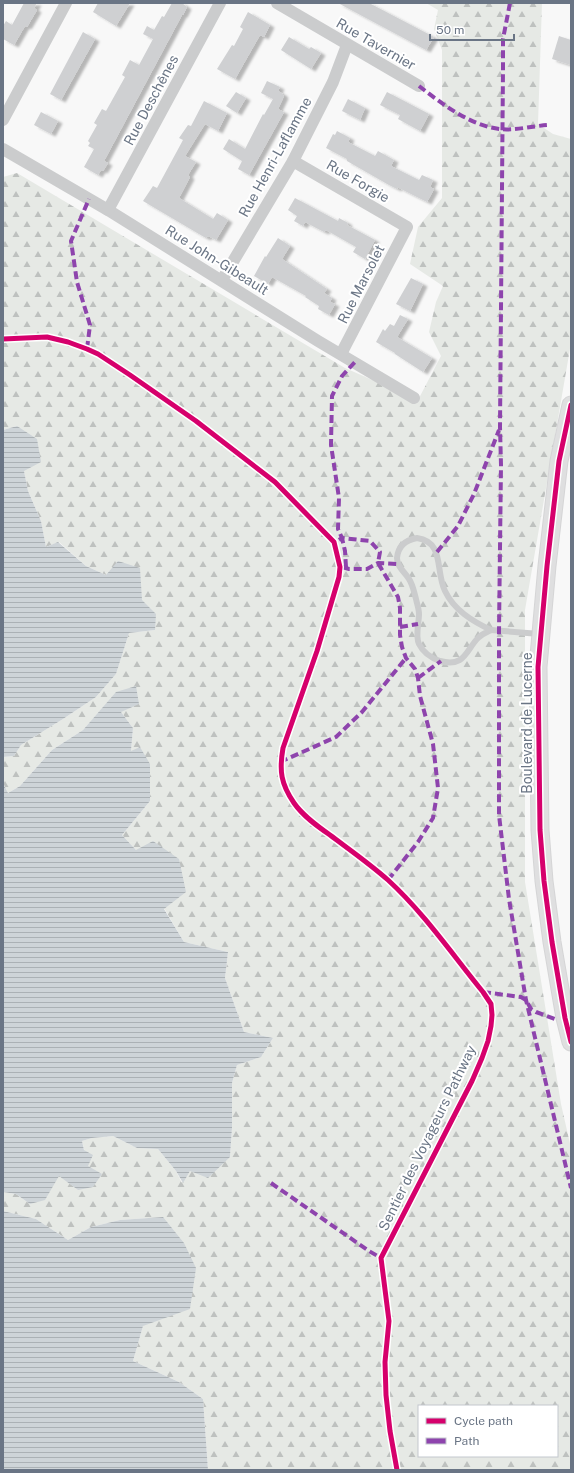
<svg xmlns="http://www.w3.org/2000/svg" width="574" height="1473" viewBox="0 0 574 1473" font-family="'Public Sans',sans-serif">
	<defs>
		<pattern id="forest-firs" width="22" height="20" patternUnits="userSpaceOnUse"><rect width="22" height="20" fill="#e6e9e5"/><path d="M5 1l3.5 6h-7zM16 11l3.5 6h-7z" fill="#bec1bf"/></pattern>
		<pattern id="water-rules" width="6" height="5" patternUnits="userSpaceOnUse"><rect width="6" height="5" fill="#ced4d8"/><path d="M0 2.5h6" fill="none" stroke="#abb1b5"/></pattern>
		<filter id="shadow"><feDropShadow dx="4.5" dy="2.5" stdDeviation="1" flood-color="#0004"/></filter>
	</defs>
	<rect width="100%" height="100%" fill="#f8f8f8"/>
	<path fill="url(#forest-firs)" fill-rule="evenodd" d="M426,3H542L538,124L553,134L571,139V343L525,610V882L561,1104L571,1148V1470H208L203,1399L179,1382L133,1361L143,1326L163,1217L120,1220L91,1227L68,1240L36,1219L3,1211V1192L16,1194L30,1204L59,1175L78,1190L88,1165L82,1141L92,1138L113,1136L137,1148L158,1149L176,1171L182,1183L190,1171L230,1157L232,1128V1083L237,1065L261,1057L273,1038L244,1032L225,978L228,952L184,942L164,908L136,850L122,835L150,801L131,751L133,728L121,712L116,693L83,730L52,750L20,786L8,793L3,783V757L14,756L21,745L63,719L96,697L116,674L129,633L155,630L106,575L86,566L59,542L46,547L41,521L28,491L24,471L17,426L3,430V177L17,173L345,368L418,400L441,356L429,332L436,302L443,286L410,264L418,227L442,198V50L434,29L438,10ZM419,1406H557V1456H419Z"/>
	<g fill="url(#water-rules)">
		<polygon points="17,426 37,439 41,462 24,471 28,491 41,521 46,547 58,542 86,566 106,575 118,561 140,568 142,600 156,614 155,630 129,633 116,674 96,697 63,719 21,745 14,756 3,757 3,430"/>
		<polygon points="136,686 139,704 121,712 133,728 131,751 140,747 150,764 150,801 122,835 136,850 153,841 179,859 186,892 164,909 184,942 228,952 225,978 244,1032 273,1038 261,1057 237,1065 232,1083 232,1128 230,1157 208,1178 190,1171 183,1183 176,1171 158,1149 137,1148 113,1136 92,1138 82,1141 84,1150 93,1155 88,1166 102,1174 93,1187 78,1190 59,1176 45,1200 30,1204 16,1194 3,1192 3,783 8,793 20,786 52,750 83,730 116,692"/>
		<polygon points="3,1211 36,1219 68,1240 91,1227 120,1220 163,1217 184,1243 196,1268 190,1309 143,1326 133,1361 179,1382 203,1399 208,1470 3,1470"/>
	</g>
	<g fill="#cfd0d2" filter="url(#shadow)">
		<polygon points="24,3 37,3 34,8 37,10 27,27 25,26 14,45 3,39 3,26 6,21 12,25"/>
		<polygon points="98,3 130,3 116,26 93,12"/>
		<polygon points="172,3 182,3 187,7 183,15 182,15 104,161 108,163 103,171 101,170 98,175 84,167 94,149 88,146 90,143 88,141 97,125 94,123 102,109 106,111 125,77 122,75 130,60 139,65 153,39 143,34 147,26 154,30 162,16 164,17"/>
		<polygon points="338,3 369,3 434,37 426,50"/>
		<polygon points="248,12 270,25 264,37 260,35 235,79 217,69 232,45 234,46 243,29 240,27"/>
		<polygon points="83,32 95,39 61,100 50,94"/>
		<polygon points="559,36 571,40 571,65 552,59"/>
		<polygon points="289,37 309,49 311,47 321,53 311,69 281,50"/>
		<polygon points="267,81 280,87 278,91 283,94 283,95 284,96 278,109 284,112 249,175 238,169 242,161 223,149 229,139 245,149 263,114 264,115 273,99 261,93"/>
		<polygon points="236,92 246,98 237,113 226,106"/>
		<polygon points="387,92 429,114 420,131 398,119 400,115 380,105"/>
		<polygon points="348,99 365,108 360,120 342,111"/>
		<polygon points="204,101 227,113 218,131 205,124 185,156 196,162 188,175 190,177 179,198 213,219 217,213 228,220 216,240 208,236 206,238 199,234 143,201 153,186 157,188 183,140 179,138 188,125 191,126"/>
		<polygon points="41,112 58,121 51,134 34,125"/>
		<polygon points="337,131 350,138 348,142 375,156 378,151 394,160 391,166 419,180 422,175 433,180 430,187 434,189 427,202 401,189 398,187 397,189 389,185 347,161 347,159 326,148 333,134 335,135"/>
		<polygon points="295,198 338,221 339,218 348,223 347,225 375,240 365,259 353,252 356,247 326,230 324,232 305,222 303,226 294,221 297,216 288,210"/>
		<polygon points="278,238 290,246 282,259 327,289 324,293 332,298 330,302 335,304 329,315 318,309 319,306 305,297 306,296 272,277 268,284 254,276 265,256 266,257"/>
		<polygon points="411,278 423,284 410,311 396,304"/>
		<polygon points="400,315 408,319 397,337 432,358 423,372 395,354 395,353 376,342 383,329 385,331 390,324 394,326"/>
	</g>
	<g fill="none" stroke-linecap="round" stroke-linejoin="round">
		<g stroke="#d5d5d6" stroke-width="19">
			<polyline id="secondary" points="571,405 559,461 547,566 538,667 540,830 544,881 552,942 565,1018 571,1042"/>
		</g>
		<g stroke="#cbcccd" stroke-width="6">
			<path d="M417,538C445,542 435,571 445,591C454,610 472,621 491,630C487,632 482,634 478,638C466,650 465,668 440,661C431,658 423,652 419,644C415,636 419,623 419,614C419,609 417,604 416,599C414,592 413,585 409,579C405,572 397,567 397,558C398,546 406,540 417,538Z"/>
			<polyline points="491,630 540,634"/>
		</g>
		<g stroke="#cbcccd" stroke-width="12">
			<polyline points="277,3 419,86"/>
			<polyline points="3,120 66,3"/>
			<polyline points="3,149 108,210 318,341 414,398"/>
			<polyline points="293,161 407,227 341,354"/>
			<polyline points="108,210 220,3"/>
			<polyline points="222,280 293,161 333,82 347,45"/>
		</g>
		<use href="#secondary" stroke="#dfdfe0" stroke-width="17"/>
		<g stroke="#8e44ad" stroke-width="4" stroke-dasharray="8 4" stroke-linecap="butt">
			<polyline points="510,3 503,39 503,69 500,427 501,465 499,631 499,815 509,899 526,1000 571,1188"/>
			<path d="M419,86C442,104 471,126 500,129C512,131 534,126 547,125"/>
			<polyline points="87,349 90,325 77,282 71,241 89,199"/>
			<polyline points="339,540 342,538 338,529 339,498 331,445 332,396 342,376 355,362"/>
			<polyline points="437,552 458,526 474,494 499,430"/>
			<polyline points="342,567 349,569 367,569 378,563 398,564"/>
			<polyline points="346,567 345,551 342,538 370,541 380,552 378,563 398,597 400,608 400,635 402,647 406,658 415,669 418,678 420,696 433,744 438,788 433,818 418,842 388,880"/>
			<polyline points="400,627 418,624"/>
			<polyline points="418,678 441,661"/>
			<polyline points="280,762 336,737 362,712 406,658"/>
			<polyline points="483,992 521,997 526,1000 531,1009 536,1012 555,1019"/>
			<polyline points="271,1183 369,1251 381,1258"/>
		</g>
		<g stroke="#fff" stroke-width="8">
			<g id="cycleway">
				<path d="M3,339L47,337L68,342L87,349L98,354L130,375L196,421L275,482L334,542L340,567L339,577L317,651L283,748C279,771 281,784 294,803C303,816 317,826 330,835C350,850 370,864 388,880C424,913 452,954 483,992L491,1004L492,1015L491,1026L488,1041L482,1058L472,1081L381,1258L389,1321L385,1362L386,1395L390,1431L397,1470"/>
				<polyline points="571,405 559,461 547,566 538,667 540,830 544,881 552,942 565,1018 571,1042"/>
			</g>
		</g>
		<use href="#cycleway" stroke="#d6006c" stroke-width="5"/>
	</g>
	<g text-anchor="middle" stroke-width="4" stroke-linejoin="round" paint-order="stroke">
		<g font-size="14" fill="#6a7585" stroke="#fff">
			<text transform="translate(376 44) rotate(30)" y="5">Rue Tavernier</text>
			<text transform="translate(151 100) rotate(-62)" y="5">Rue Deschênes</text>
			<text transform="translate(275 157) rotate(-61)" y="5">Rue Henri-Laflamme</text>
			<text transform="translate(358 181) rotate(30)" y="5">Rue Forgie</text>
			<text transform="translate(217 260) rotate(32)" y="5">Rue John-Gibeault</text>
			<text transform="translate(361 284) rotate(-63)" y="5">Rue Marsolet</text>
			<text transform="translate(527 723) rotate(-90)" y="5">Boulevard de Lucerne</text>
			<text transform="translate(427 1138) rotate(-64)" y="5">Sentier des Voyageurs Pathway</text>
		</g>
	</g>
	<rect width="574" height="1473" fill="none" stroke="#6a7585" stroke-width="8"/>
	<rect x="418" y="1405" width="140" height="52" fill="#ffffff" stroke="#c3c8ce"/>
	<rect x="426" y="1418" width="20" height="6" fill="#d6006c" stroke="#c3c8ce"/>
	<text x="454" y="1425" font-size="12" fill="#6a7585">Cycle path</text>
	<rect x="426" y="1438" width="20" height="6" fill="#8e44ad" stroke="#c3c8ce"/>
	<text x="454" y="1445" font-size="12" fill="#6a7585">Path</text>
	<path d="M430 34v6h84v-6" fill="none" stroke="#6a7585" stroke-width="2"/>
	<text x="436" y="34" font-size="12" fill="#6a7585" stroke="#ffffff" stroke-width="3" paint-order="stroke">50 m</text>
</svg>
